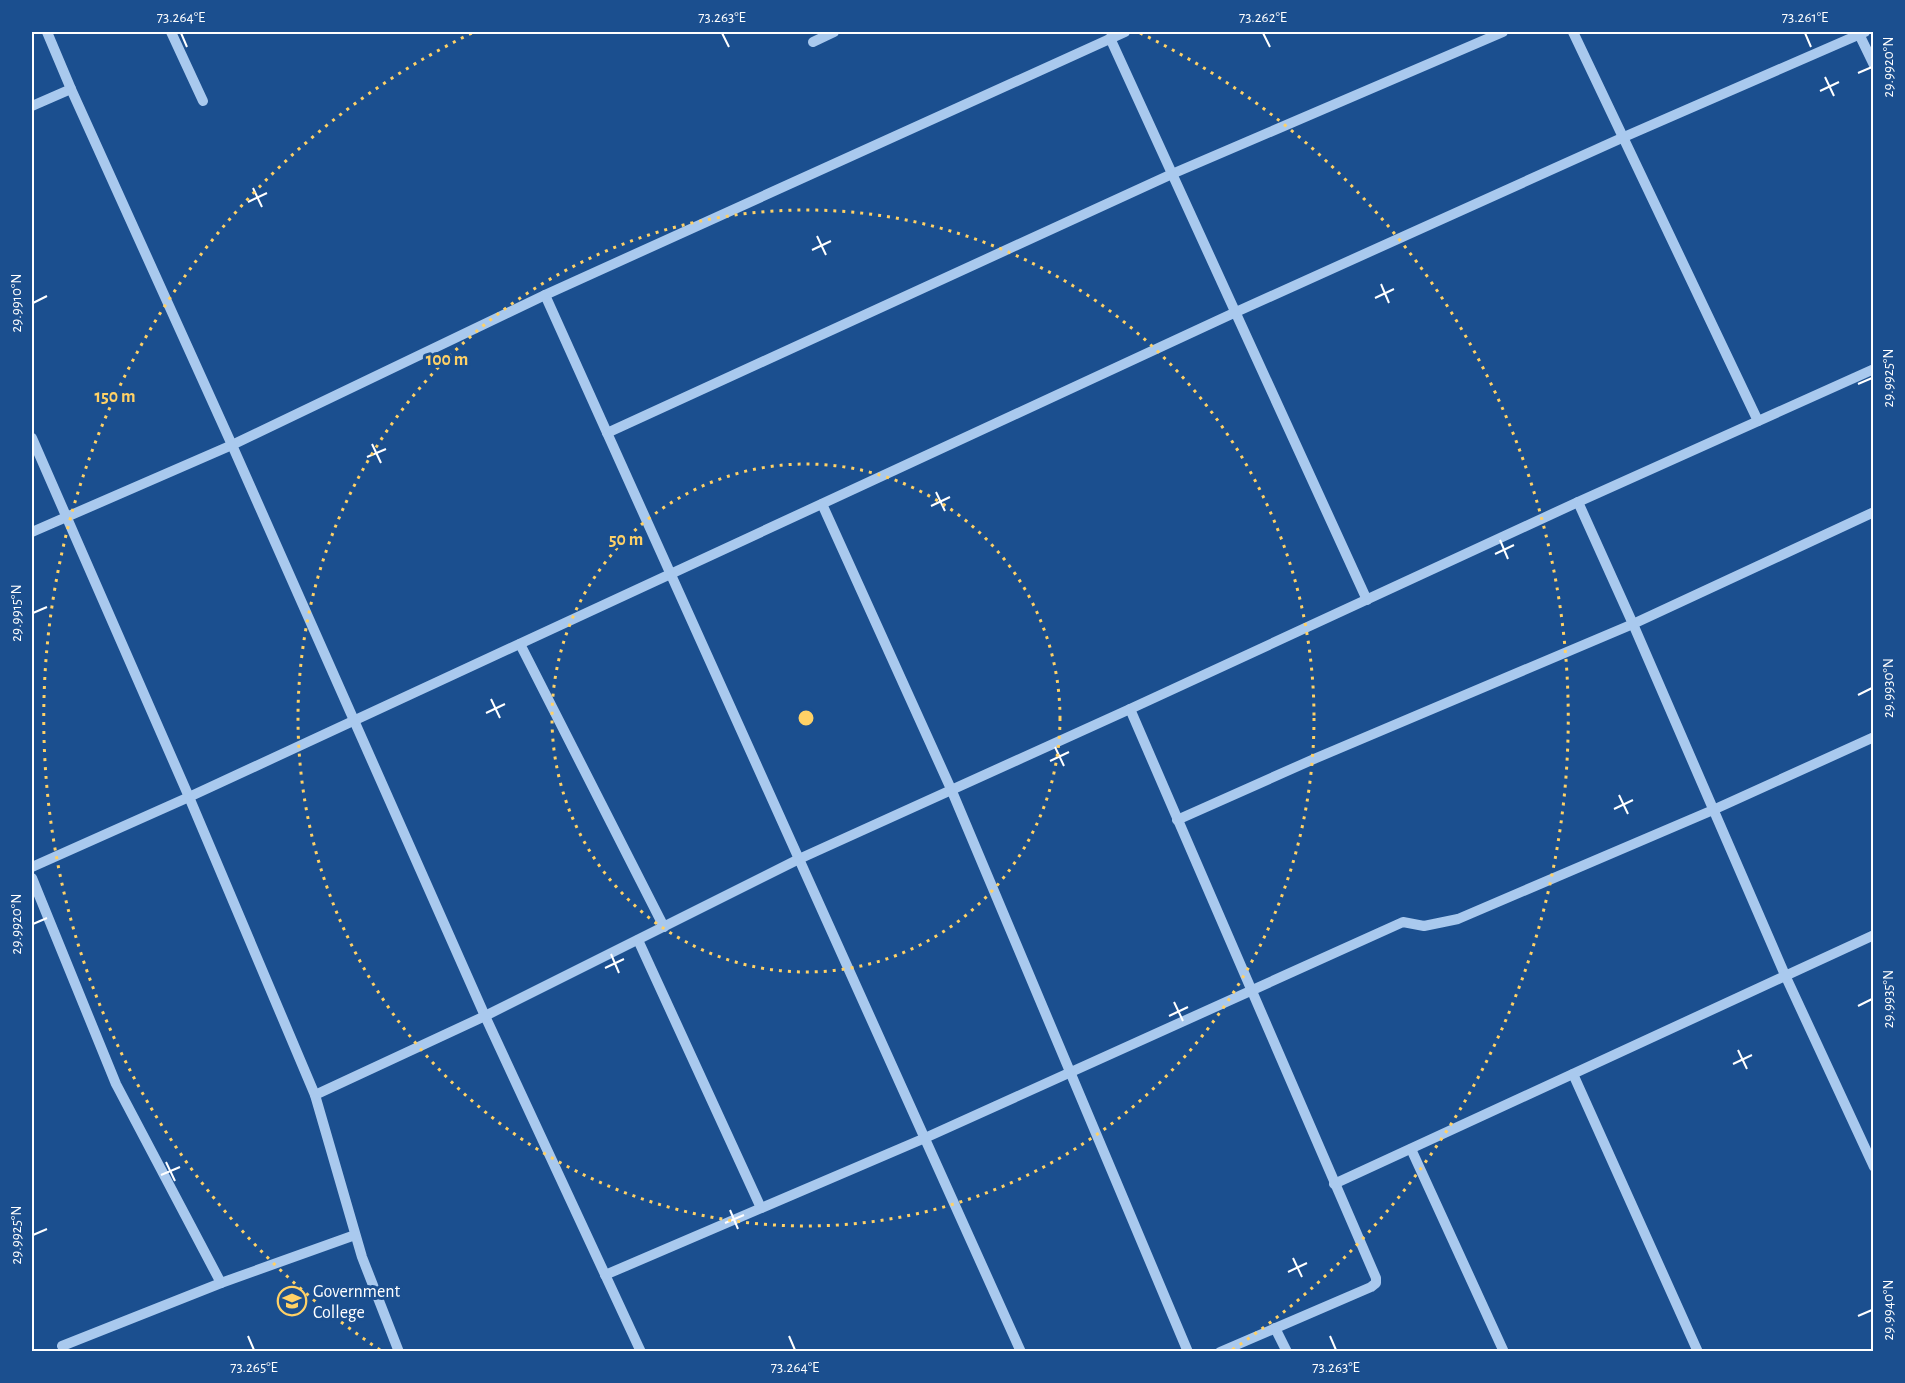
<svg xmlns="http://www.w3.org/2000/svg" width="1905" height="1383" viewBox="0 0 1905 1383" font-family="'Alegreya Sans',sans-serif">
	<rect width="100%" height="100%" fill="#1b4f8f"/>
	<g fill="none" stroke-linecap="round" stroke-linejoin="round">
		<g stroke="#a9c9ee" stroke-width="10">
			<polyline points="47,32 71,89 232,445 485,1016 641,1352"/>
			<polyline points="171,32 203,101"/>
			<polyline points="1573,32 1758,421"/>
			<polyline points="1859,34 1874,65"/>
			<polyline points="1110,38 1367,600"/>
			<polyline points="813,42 834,32"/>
			<polyline points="32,106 71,89"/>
			<polyline points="545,295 1021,1352"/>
			<polyline points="607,433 1172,174 1503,32"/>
			<polyline points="32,438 189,797 315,1095 362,1257 399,1352"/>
			<polyline points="1578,502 1633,624 1785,975 1874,1167"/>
			<polyline points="822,504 951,789 1188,1352"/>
			<polyline points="32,532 232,445 545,295 1125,32"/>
			<polyline points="520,644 664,927"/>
			<polyline points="1130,709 1376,1278 1376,1283 1371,1287 1220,1352"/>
			<polyline points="1177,820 1314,759 1633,624 1874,512"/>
			<polyline points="32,867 189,797 1236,312 1624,137 1865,32"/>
			<polyline points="32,878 116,1084 221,1283"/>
			<polyline points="638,940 761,1208"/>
			<polyline points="1573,1074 1698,1352"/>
			<polyline points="315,1095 485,1016 799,859 1130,709 1578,502 1874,369"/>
			<polyline points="1411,1149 1504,1352"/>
			<polyline points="1334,1184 1874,935"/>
			<polyline points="605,1275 925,1138 1403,922 1424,926 1458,919 1713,810 1874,737"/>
			<polyline points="1275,1328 1287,1352"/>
			<polyline points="62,1346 221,1283 355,1235"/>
		</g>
	</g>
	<path fill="none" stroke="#fff" stroke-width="2" d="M181,33L187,47M722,33L729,47M1263,33L1270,47M1805,33L1811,47M1858,73L1872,67M1825,77L1834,96M1820,91L1839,82M253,188L262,207M248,202L267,193M817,236L826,255M812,250L831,241M1381,284L1389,303M1375,298L1394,289M33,303L47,296M1858,384L1872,378M372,444L381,463M367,457L386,449M936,492L945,511M931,506L950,497M1500,540L1508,559M1495,554L1514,545M33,613L47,607M1858,695L1872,688M491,699L500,718M486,713L505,704M1055,747L1064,766M1050,761L1069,752M1619,795L1628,814M1614,809L1633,800M33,924L47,918M611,954L619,973M605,968L624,959M1174,1002L1183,1021M1858,1006L1872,999M1169,1016L1188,1007M1738,1050L1747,1069M1733,1064L1752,1055M166,1162L175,1181M161,1175L180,1167M730,1210L738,1229M725,1223L744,1215M33,1235L47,1229M1293,1258L1302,1277M1288,1272L1307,1263M1858,1316L1872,1310M248,1336L254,1350M789,1336L795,1350M1330,1336L1336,1350"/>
	<g fill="none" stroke="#ffd166" stroke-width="3" stroke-dasharray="3 6">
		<circle cx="806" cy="718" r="254"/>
		<circle cx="806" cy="718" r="508"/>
		<path d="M380 1350A762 762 0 0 1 472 33M1140 33A762 762 0 0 1 1232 1350"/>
	</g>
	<defs>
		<g id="university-ring" transform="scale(1.5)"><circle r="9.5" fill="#1b4f8f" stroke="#ffd166" stroke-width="1.5"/><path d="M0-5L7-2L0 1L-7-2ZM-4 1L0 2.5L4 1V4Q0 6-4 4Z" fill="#ffd166"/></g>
	</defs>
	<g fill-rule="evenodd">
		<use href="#university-ring" x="292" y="1301"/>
	</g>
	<g text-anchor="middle" stroke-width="6" stroke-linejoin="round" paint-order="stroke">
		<g font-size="18" fill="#fff" stroke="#1b4f8f" text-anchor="start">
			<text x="313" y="1297">Government<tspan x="313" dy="21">College</tspan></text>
		</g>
	</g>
	<circle cx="806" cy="718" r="9" fill="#ffd166" stroke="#1b4f8f" stroke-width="3"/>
	<g font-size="18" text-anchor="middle" font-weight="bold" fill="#ffd166" stroke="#1b4f8f" stroke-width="6" stroke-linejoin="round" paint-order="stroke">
		<text x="447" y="365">100 m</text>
		<text x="115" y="402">150 m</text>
		<text x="626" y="545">50 m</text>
	</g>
	<rect width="1905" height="1383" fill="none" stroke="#1b4f8f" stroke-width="66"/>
	<rect x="33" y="33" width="1839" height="1317" fill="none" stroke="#fff" stroke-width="2"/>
	<g font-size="15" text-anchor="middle" fill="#fff">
		<text x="181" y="22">73.264°E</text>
		<text x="722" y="22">73.263°E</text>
		<text x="1263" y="22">73.262°E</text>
		<text x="1805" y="22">73.261°E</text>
		<text transform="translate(1888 67) rotate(-90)" y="5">29.9920°N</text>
		<text transform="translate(16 303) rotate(-90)" y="5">29.9910°N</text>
		<text transform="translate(1888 378) rotate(-90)" y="5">29.9925°N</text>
		<text transform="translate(16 613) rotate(-90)" y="5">29.9915°N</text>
		<text transform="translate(1888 688) rotate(-90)" y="5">29.9930°N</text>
		<text transform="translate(16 924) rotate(-90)" y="5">29.9920°N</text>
		<text transform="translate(1888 999) rotate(-90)" y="5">29.9935°N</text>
		<text transform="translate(16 1235) rotate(-90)" y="5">29.9925°N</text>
		<text transform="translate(1888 1310) rotate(-90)" y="5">29.9940°N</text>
		<text x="254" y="1372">73.265°E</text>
		<text x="795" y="1372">73.264°E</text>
		<text x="1336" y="1372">73.263°E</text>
	</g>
</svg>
